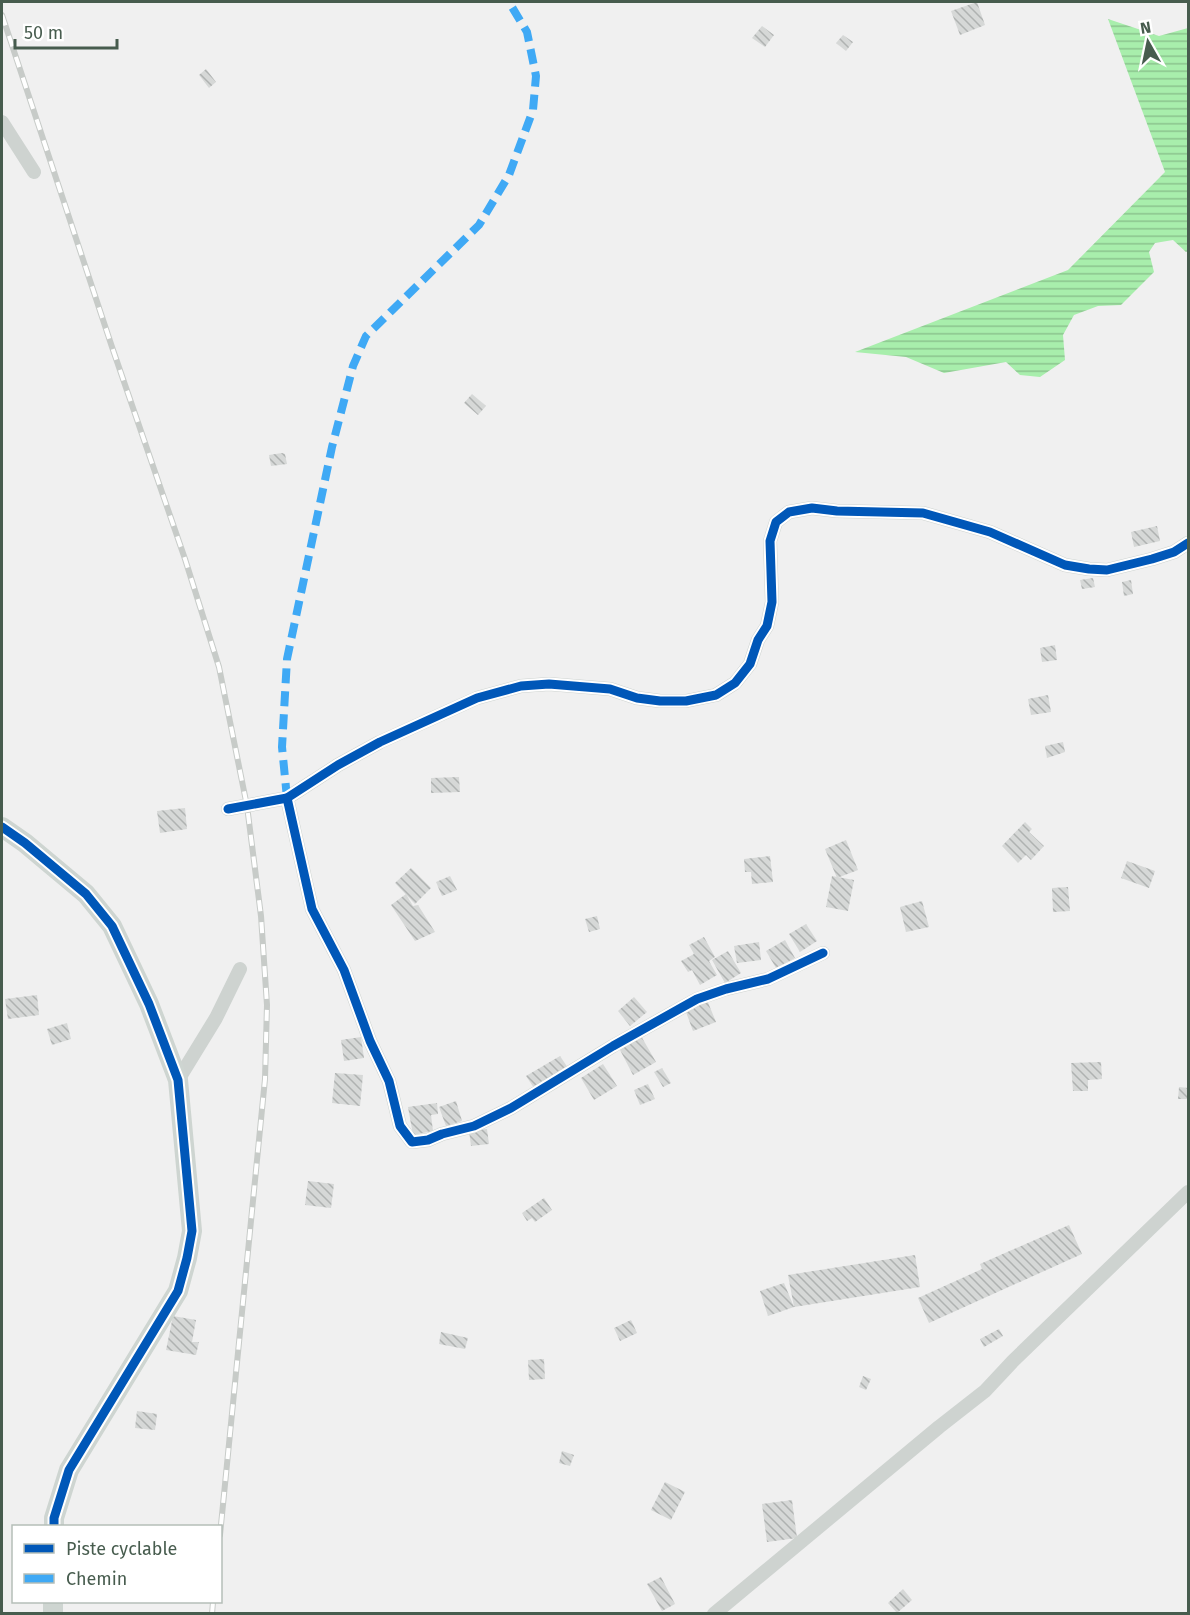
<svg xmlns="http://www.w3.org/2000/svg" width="1190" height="1615" viewBox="0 0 1190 1615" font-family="'Fira Sans',sans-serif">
	<defs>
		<pattern id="water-rules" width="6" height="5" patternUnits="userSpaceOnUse" patternTransform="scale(1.5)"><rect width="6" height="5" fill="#a8eeac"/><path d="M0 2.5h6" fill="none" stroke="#8bc48e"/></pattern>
		<pattern id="building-back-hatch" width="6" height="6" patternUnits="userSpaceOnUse" patternTransform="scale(1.5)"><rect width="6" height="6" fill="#d6d8d7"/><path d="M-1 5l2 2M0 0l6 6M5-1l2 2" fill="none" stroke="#afb2b1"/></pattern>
	</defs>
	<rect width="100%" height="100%" fill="#f0f0f0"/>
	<polygon fill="url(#water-rules)" points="1108,19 1159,36 1188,28 1188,251 1186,252 1173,240 1155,243 1149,252 1154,272 1121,305 1098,306 1074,315 1063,335 1065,360 1040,377 1020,375 1006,362 944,373 906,357 855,352 1068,270 1165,172"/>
	<g fill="url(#building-back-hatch)">
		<polygon points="977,2 985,25 960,35 951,11"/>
		<polygon points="762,26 774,35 765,47 752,38"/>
		<polygon points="843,35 853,42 846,51 836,43"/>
		<polygon points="206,69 216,82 209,88 199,75"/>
		<polygon points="472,394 486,406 478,415 464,403"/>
		<polygon points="282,453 285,454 287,464 271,466 269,455"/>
		<polygon points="1157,526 1160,541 1134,547 1131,532"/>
		<polygon points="1093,578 1095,587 1082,589 1080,580"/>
		<polygon points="1131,580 1133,594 1124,596 1122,582"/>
		<polygon points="1055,645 1057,660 1042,662 1040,648"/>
		<polygon points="1048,695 1051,712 1031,715 1028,699"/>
		<polygon points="1063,742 1065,752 1047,758 1045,746"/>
		<polygon points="459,777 460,792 431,793 431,778"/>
		<polygon points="185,808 187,829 160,833 157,811"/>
		<polygon points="1025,822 1032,829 1029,832 1044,846 1031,860 1026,855 1018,863 1002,846"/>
		<polygon points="846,840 858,870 837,878 825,849"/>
		<polygon points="770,856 773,882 752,884 751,872 745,872 744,859"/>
		<polygon points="1127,861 1155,871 1149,888 1121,878"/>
		<polygon points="411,868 431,888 415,904 395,883"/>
		<polygon points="450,876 457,890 442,896 436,882"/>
		<polygon points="832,876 854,880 848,911 826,907"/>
		<polygon points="1068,887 1070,911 1053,912 1052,888"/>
		<polygon points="406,894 413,906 418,905 435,932 415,941 391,905"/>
		<polygon points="922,901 929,927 906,932 900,907"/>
		<polygon points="597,916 600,929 589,932 585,919"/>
		<polygon points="806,924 817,941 800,952 789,934"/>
		<polygon points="704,937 715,957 709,961 717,975 700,985 692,970 688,972 681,961 694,954 689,945"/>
		<polygon points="785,940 795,958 776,968 766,951"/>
		<polygon points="759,942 761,960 737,963 734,946"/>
		<polygon points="728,951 741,973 725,983 712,960"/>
		<polygon points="37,995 39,1015 8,1019 5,999"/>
		<polygon points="634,997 647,1012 630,1026 618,1011"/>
		<polygon points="707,1000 716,1022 693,1031 686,1012 694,1009 692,1006"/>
		<polygon points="67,1023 71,1039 52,1045 47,1029"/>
		<polygon points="641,1036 656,1062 633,1075 619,1048"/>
		<polygon points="361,1037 364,1058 344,1061 341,1040"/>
		<polygon points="560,1056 568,1068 534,1088 526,1076"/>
		<polygon points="1101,1062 1102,1079 1088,1080 1088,1091 1073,1091 1071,1063"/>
		<polygon points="603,1064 617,1086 594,1100 581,1078"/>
		<polygon points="662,1068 671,1083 663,1087 654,1072"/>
		<polygon points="335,1073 363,1075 360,1106 332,1103"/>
		<polygon points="648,1084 655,1099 640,1105 634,1090"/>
		<polygon points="1179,1087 1188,1088 1187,1099 1178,1099"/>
		<polygon points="456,1101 462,1121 446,1126 439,1107"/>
		<polygon points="437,1103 438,1114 431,1115 433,1131 413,1135 408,1107"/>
		<polygon points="487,1129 489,1144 471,1146 469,1131"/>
		<polygon points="308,1181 334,1184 331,1208 305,1205"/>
		<polygon points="544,1198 552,1210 535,1222 532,1218 527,1221 522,1213"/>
		<polygon points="1069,1225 1082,1254 929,1323 918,1298 982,1269 980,1264"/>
		<polygon points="915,1255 920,1287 794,1307 788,1275"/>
		<polygon points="784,1283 794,1307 768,1316 760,1291"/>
		<polygon points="173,1316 196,1320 192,1342 199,1342 196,1355 166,1350"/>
		<polygon points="631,1320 637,1333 620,1341 614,1328"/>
		<polygon points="999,1329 1003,1336 984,1347 980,1339"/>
		<polygon points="441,1332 468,1338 465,1349 439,1344"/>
		<polygon points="544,1359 545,1379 529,1380 528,1360"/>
		<polygon points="863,1376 871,1379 866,1390 859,1387"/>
		<polygon points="137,1411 157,1414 155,1430 135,1428"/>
		<polygon points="562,1451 574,1455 570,1466 559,1463"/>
		<polygon points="665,1482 685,1492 671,1520 651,1510"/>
		<polygon points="792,1500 797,1538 767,1542 762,1504"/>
		<polygon points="661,1577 675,1604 662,1611 647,1584"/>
		<polygon points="903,1589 912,1600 897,1613 888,1603"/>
	</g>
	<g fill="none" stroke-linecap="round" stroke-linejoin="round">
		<g stroke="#ced3d0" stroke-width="14">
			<polyline points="2,122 34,172"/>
			<polyline points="287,798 312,909 344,970 370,1041 389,1081 400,1126 412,1142 428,1140 442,1134 474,1126 511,1108 613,1046 697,999 726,989 768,979 823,953"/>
			<polyline points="228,809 287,798 338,765 380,742 477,698 521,686 549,684 610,689 637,698 660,701 686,701 716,695 735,683 750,664 758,640 767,626 772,602 770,541 776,522 789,512 812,508 837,511 923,513 990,532 1065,565 1089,569 1107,570 1152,559 1174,552 1188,543"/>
			<polyline points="178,1080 216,1018 240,969"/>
			<polyline points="714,1614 939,1427 985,1391 1013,1361 1188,1192"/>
		</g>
		<g stroke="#ced5d1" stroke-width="20">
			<polyline points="2,827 25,843 86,894 112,926 149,1004 178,1080 192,1231 187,1258 178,1291 69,1470 54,1518 54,1526"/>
			<polyline points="53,1602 53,1614"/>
		</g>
		<g stroke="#c7cbc8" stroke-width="6">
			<g id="rail">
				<polyline points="2,15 112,347 185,559 219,667 247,806 261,916 267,1005 265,1079 220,1535"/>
				<polyline points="212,1614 213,1602"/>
			</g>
		</g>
		<use href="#rail" stroke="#fff" stroke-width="4" stroke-dasharray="11" stroke-linecap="butt"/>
		<polyline stroke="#3fa9f5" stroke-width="8" stroke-dasharray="15 8" stroke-linecap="butt" points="287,798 282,747 287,659 332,447 353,366 366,336 479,225 509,175 533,110 536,76 527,32 509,2"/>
		<g stroke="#fff" stroke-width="13">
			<g id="cycleway">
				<polyline points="287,798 312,909 344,970 370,1041 389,1081 400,1126 412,1142 428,1140 442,1134 474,1126 511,1108 613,1046 697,999 726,989 768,979 823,953"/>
				<polyline points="228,809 287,798 338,765 380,742 477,698 521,686 549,684 610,689 637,698 660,701 686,701 716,695 735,683 750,664 758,640 767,626 772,602 770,541 776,522 789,512 812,508 837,511 923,513 990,532 1065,565 1089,569 1107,570 1152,559 1174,552 1188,543"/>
				<polyline points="2,827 25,843 86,894 112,926 149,1004 178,1080 192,1231 187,1258 178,1291 69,1470 54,1518 54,1526"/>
			</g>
		</g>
		<use href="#cycleway" stroke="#0057b8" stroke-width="9"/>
	</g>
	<rect width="1190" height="1615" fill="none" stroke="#475c4e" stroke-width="6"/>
	<rect x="12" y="1525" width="210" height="78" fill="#ffffff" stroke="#b5beb8" stroke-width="1.5"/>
	<rect x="24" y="1544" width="30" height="9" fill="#0057b8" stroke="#b5beb8" stroke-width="1.5"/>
	<text x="66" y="1555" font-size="18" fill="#475c4e">Piste cyclable</text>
	<rect x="24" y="1574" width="30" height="9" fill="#3fa9f5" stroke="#b5beb8" stroke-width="1.5"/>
	<text x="66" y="1585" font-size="18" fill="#475c4e">Chemin</text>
	<g transform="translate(1148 42) rotate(351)" stroke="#ffffff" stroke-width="4.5" paint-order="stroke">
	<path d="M0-4.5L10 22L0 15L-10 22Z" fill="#475c4e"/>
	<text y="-9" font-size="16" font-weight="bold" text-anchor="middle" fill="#475c4e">N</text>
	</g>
	<path d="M15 39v9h102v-9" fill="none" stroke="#475c4e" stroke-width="3"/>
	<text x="24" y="39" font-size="18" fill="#475c4e" stroke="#ffffff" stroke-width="4.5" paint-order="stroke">50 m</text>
</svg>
